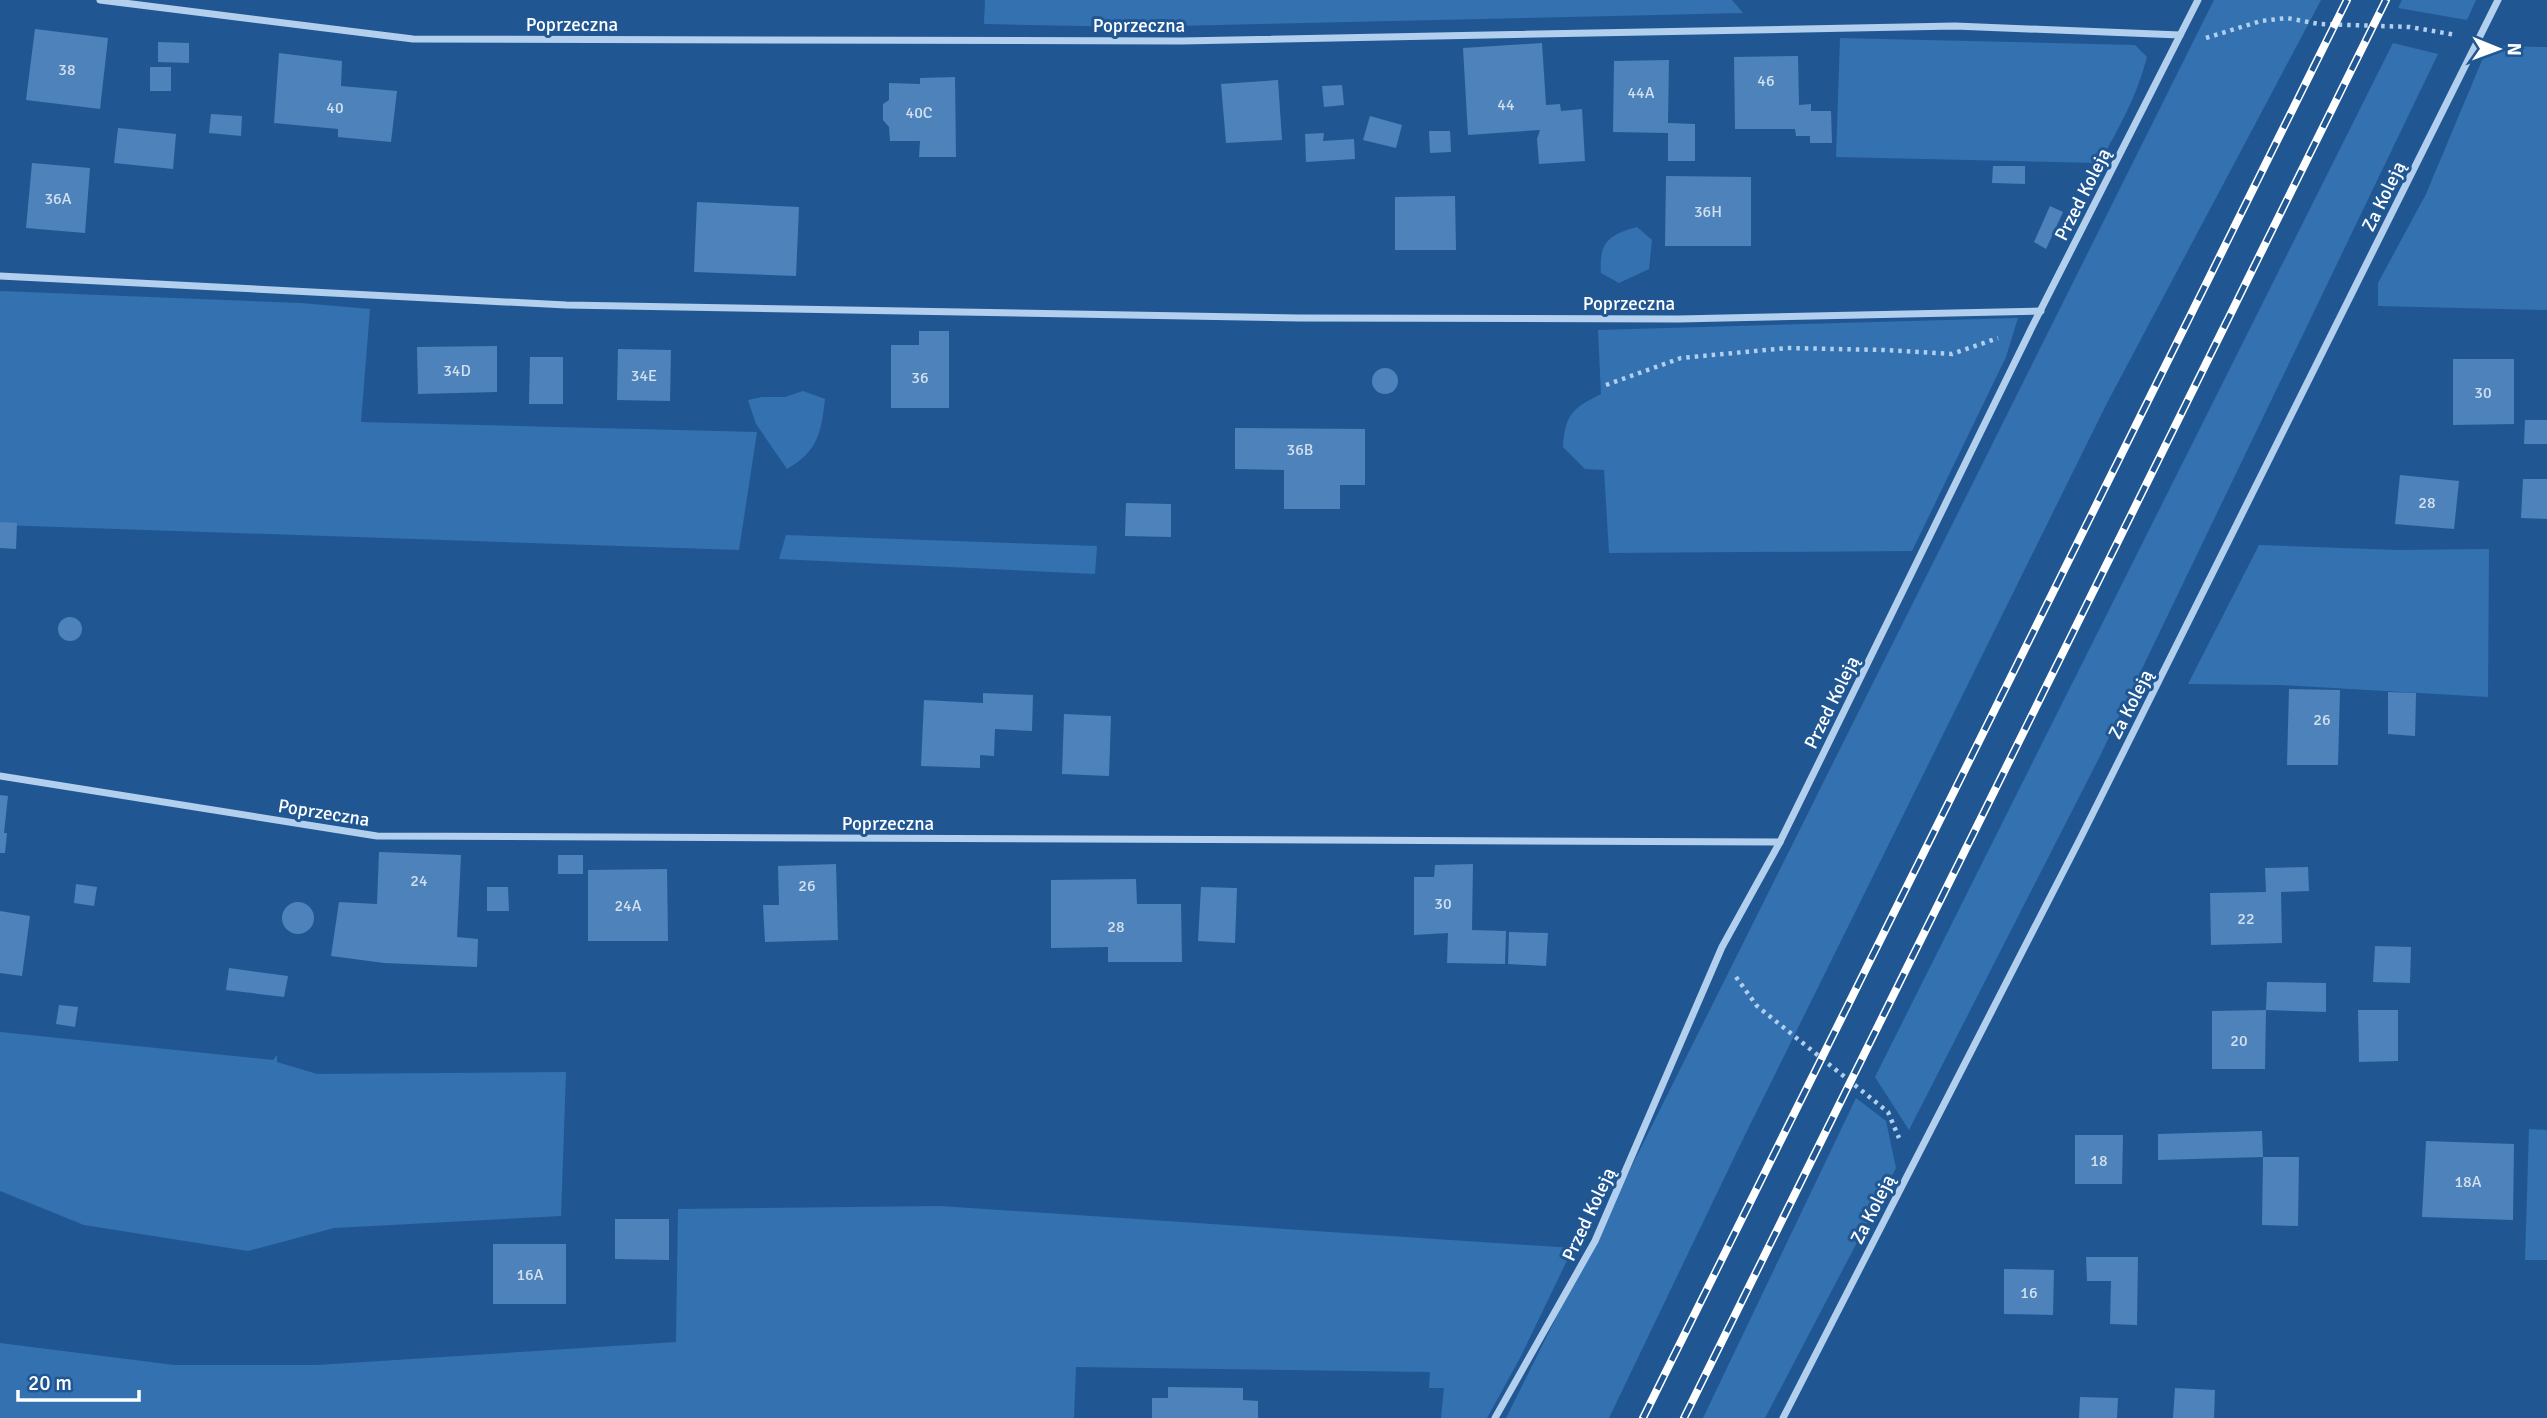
<svg xmlns="http://www.w3.org/2000/svg" width="2547" height="1418" viewBox="0 0 2547 1418" font-family="Signika,sans-serif">
	<rect width="100%" height="100%" fill="#205793"/>
	<g fill="#3471b0">
		<polygon points="985,0 1732,0 1743,13 1134,27 984,24"/>
		<polygon points="2214,0 2321,0 2107,403 1743,1139 1609,1418 1506,1418"/>
		<polygon points="2402,0 2476,0 2467,20 2398,8"/>
		<path d="M1840,38L2135,45L2147,57C2137,96 2119,128 2099,163L1836,157Z"/>
		<polygon points="2393,43 2438,54 2099,758 1909,1130 1875,1077"/>
		<polygon points="2488,46 2547,47 2547,310 2378,306 2378,283 2426,194"/>
		<path d="M1637,227L1652,240L1649,269L1619,283L1601,273C1599,242 1608,235 1637,227Z"/>
		<polygon points="0,291 301,303 370,309 361,422 757,432 739,550 0,525"/>
		<path d="M2018,318L2006,357L1912,551L1609,553L1604,470L1585,469L1563,447C1565,414 1573,408 1601,394L1598,330Z"/>
		<path d="M803,391L825,399C821,433 818,451 787,469L756,424L748,400L762,397H785Z"/>
		<polygon points="786,535 1097,546 1095,574 779,559"/>
		<polygon points="2259,545 2398,550 2489,549 2488,697 2281,685 2188,684"/>
		<polygon points="0,1032 273,1060 277,1055 277,1062 317,1074 566,1072 561,1216 334,1228 248,1251 84,1225 0,1191"/>
		<polygon points="1856,1098 1886,1121 1896,1168 1765,1418 1703,1418"/>
		<polygon points="2529,1129 2547,1130 2547,1260 2525,1260"/>
		<polygon points="940,1206 1573,1248 1520,1358 1487,1418 1441,1418 1444,1388 1429,1388 1430,1372 1076,1367 1074,1418 0,1418 0,1343 174,1365 317,1365 676,1342 678,1209"/>
	</g>
	<g fill="#4d82bb">
		<polygon points="35,29 108,38 100,109 26,100"/>
		<polygon points="158,42 189,43 189,63 158,62"/>
		<polygon points="1542,43 1546,105 1560,104 1561,111 1582,109 1585,161 1539,164 1537,139 1540,130 1468,135 1463,48"/>
		<polygon points="279,53 342,61 341,86 397,91 391,142 338,137 338,129 274,123"/>
		<polygon points="1798,56 1799,105 1811,104 1811,111 1831,111 1832,143 1810,143 1810,136 1796,136 1795,129 1735,129 1734,57"/>
		<polygon points="1669,60 1668,123 1695,124 1695,161 1668,161 1668,133 1613,132 1614,61"/>
		<rect x="150" y="67" width="21" height="24"/>
		<polygon points="955,77 956,157 919,157 920,141 890,141 889,127 883,120 883,104 889,100 889,83 920,84 920,78"/>
		<polygon points="1278,80 1282,140 1226,143 1221,84"/>
		<polygon points="1342,85 1344,105 1324,107 1322,86"/>
		<polygon points="211,114 242,116 241,136 209,133"/>
		<polygon points="1370,116 1402,125 1396,148 1363,140"/>
		<polygon points="118,128 176,134 173,169 114,163"/>
		<polygon points="1429,131 1450,131 1451,152 1430,153"/>
		<polygon points="1324,133 1323,141 1354,139 1355,159 1306,162 1305,134"/>
		<polygon points="32,163 90,168 85,233 26,228"/>
		<polygon points="1993,166 2025,166 2025,184 1992,183"/>
		<polygon points="1666,176 1751,177 1751,246 1665,246"/>
		<polygon points="1455,196 1456,250 1395,250 1395,197"/>
		<polygon points="697,202 799,207 796,276 694,272"/>
		<polygon points="2050,206 2063,212 2046,249 2034,242"/>
		<polygon points="919,331 949,331 949,408 891,408 891,345 919,345"/>
		<polygon points="497,346 497,392 418,394 417,347"/>
		<polygon points="618,349 671,350 670,401 617,400"/>
		<polygon points="530,357 563,357 563,404 529,404"/>
		<polygon points="2453,359 2514,359 2514,424 2453,425"/>
		<circle cx="1385" cy="381" r="13"/>
		<polygon points="2525,420 2547,420 2547,444 2524,444"/>
		<polygon points="1235,428 1365,429 1365,485 1340,485 1340,509 1284,509 1284,470 1235,469"/>
		<polygon points="2400,475 2459,481 2454,529 2395,524"/>
		<polygon points="2523,479 2547,479 2547,519 2521,518"/>
		<polygon points="1126,503 1171,504 1171,537 1125,536"/>
		<polygon points="0,522 17,523 16,549 0,548"/>
		<circle cx="70" cy="629" r="12"/>
		<polygon points="2289,689 2340,690 2338,765 2287,765"/>
		<polygon points="2388,692 2416,693 2415,736 2388,734"/>
		<polygon points="983,693 1033,695 1032,731 995,729 994,756 980,755 980,768 921,766 924,700 983,703"/>
		<polygon points="1064,714 1111,716 1109,776 1062,774"/>
		<polygon points="0,795 8,796 4,833 7,833 5,853 0,853"/>
		<polygon points="379,852 461,855 457,937 478,939 477,967 384,963 331,956 339,902 377,904"/>
		<rect x="558" y="855" width="25" height="19"/>
		<polygon points="836,864 838,940 765,942 763,905 779,905 778,866"/>
		<polygon points="1473,864 1472,930 1506,931 1505,964 1447,963 1448,933 1414,935 1414,877 1434,877 1435,865"/>
		<polygon points="2308,867 2309,891 2281,892 2282,943 2211,945 2210,893 2266,892 2265,868"/>
		<polygon points="667,869 668,941 588,941 588,870"/>
		<polygon points="1136,879 1137,904 1181,904 1182,962 1108,962 1108,947 1051,948 1051,880"/>
		<polygon points="76,884 97,887 94,906 74,903"/>
		<polygon points="487,887 508,887 509,911 487,911"/>
		<polygon points="1201,887 1237,888 1235,943 1198,941"/>
		<circle cx="298" cy="918" r="16"/>
		<polygon points="0,911 30,916 22,976 0,973"/>
		<polygon points="1509,932 1548,933 1546,966 1508,964"/>
		<polygon points="2375,946 2411,947 2410,983 2373,982"/>
		<polygon points="229,968 288,976 284,997 226,990"/>
		<polygon points="2267,982 2326,983 2326,1012 2266,1010"/>
		<polygon points="59,1005 78,1007 75,1027 56,1024"/>
		<polygon points="2266,1010 2265,1069 2212,1069 2212,1011"/>
		<polygon points="2358,1010 2398,1010 2398,1061 2359,1062"/>
		<polygon points="2262,1131 2263,1157 2299,1157 2298,1226 2262,1225 2263,1157 2158,1160 2158,1134"/>
		<polygon points="2075,1135 2123,1135 2122,1184 2075,1184"/>
		<polygon points="2426,1141 2514,1144 2513,1220 2422,1217"/>
		<polygon points="615,1219 669,1219 669,1260 615,1259"/>
		<rect x="493" y="1244" width="73" height="60"/>
		<polygon points="2086,1257 2138,1257 2137,1325 2110,1324 2111,1281 2087,1281"/>
		<polygon points="2004,1269 2054,1270 2053,1315 2004,1314"/>
		<polygon points="1168,1387 1243,1388 1243,1400 1258,1401 1258,1418 1152,1418 1152,1398 1168,1398"/>
		<polygon points="2175,1388 2215,1390 2214,1418 2173,1418"/>
		<polygon points="2080,1397 2118,1398 2117,1418 2079,1418"/>
	</g>
	<g fill="none" stroke-linecap="round" stroke-linejoin="round">
		<g stroke="#b2cfee" stroke-width="4.5" stroke-dasharray="3.5 5" stroke-linecap="butt">
			<polyline points="2206,38 2261,21 2287,18 2319,24 2410,27 2456,35"/>
			<polyline points="1606,385 1681,358 1787,348 1884,350 1952,354 1998,338"/>
			<polyline points="1736,977 1757,1006 1888,1112 1899,1138"/>
		</g>
		<g stroke="#b2cfee" stroke-width="7">
			<polyline points="100,0 413,39 1181,41 1955,26 2180,35"/>
			<polyline points="0,276 566,305 1299,318 1679,319 2041,311"/>
			<polyline points="0,776 377,836 1780,842"/>
			<polyline points="1495,1418 1595,1241 1722,947 1780,842 2032,327 2198,0"/>
			<polyline points="1783,1418 2080,839 2498,0"/>
		</g>
		<g stroke="#fff" stroke-width="8">
			<g id="rail">
				<polyline points="1643,1418 2347,0"/>
				<polyline points="1684,1418 2386,0"/>
			</g>
		</g>
		<use href="#rail" stroke="#205793" stroke-width="5" stroke-dasharray="16" stroke-linecap="butt"/>
	</g>
	<g text-anchor="middle" stroke-width="6" stroke-linejoin="round" paint-order="stroke">
		<g font-size="16" fill="#d2e0ee">
			<text x="67" y="75">38</text>
			<text x="1766" y="86">46</text>
			<text x="1641" y="98">44A</text>
			<text x="1506" y="110">44</text>
			<text x="335" y="113">40</text>
			<text x="919" y="118">40C</text>
			<text x="58" y="204">36A</text>
			<text x="1708" y="217">36H</text>
			<text x="457" y="376">34D</text>
			<text x="644" y="381">34E</text>
			<text x="920" y="383">36</text>
			<text x="2483" y="398">30</text>
			<text x="1300" y="455">36B</text>
			<text x="2427" y="508">28</text>
			<text x="2322" y="725">26</text>
			<text x="419" y="886">24</text>
			<text x="807" y="891">26</text>
			<text x="1443" y="909">30</text>
			<text x="628" y="911">24A</text>
			<text x="2246" y="924">22</text>
			<text x="1116" y="932">28</text>
			<text x="2239" y="1046">20</text>
			<text x="2099" y="1166">18</text>
			<text x="2468" y="1187">18A</text>
			<text x="530" y="1280">16A</text>
			<text x="2029" y="1298">16</text>
		</g>
		<g font-size="19" fill="#fff" stroke="#205793">
			<text x="572" y="31">Poprzeczna</text>
			<text x="1139" y="32">Poprzeczna</text>
			<text transform="translate(2082 194) rotate(-63)" y="7">Przed Koleją</text>
			<text transform="translate(2383 196) rotate(-64)" y="7">Za Koleją</text>
			<text x="1629" y="310">Poprzeczna</text>
			<text transform="translate(1831 702) rotate(-64)" y="7">Przed Koleją</text>
			<text transform="translate(2130 704) rotate(-63)" y="7">Za Koleją</text>
			<text transform="translate(324 812) rotate(9)" y="7">Poprzeczna</text>
			<text x="888" y="830">Poprzeczna</text>
			<text transform="translate(1872 1209) rotate(-63)" y="7">Za Koleją</text>
			<text transform="translate(1588 1214) rotate(-65)" y="7">Przed Koleją</text>
		</g>
	</g>
	<g transform="translate(2498 49) rotate(91)" stroke="#205793" stroke-width="5" paint-order="stroke">
	<path d="M0-5L12 26L0 18L-12 26Z" fill="#ffffff"/>
	<text y="-10" font-size="19" font-weight="bold" text-anchor="middle" fill="#ffffff">N</text>
	</g>
	<path d="M18 1390v10h121v-10" fill="none" stroke="#ffffff" stroke-width="3.5"/>
	<text x="28" y="1390" font-size="21" fill="#ffffff" stroke="#205793" stroke-width="5" paint-order="stroke">20 m</text>
</svg>
